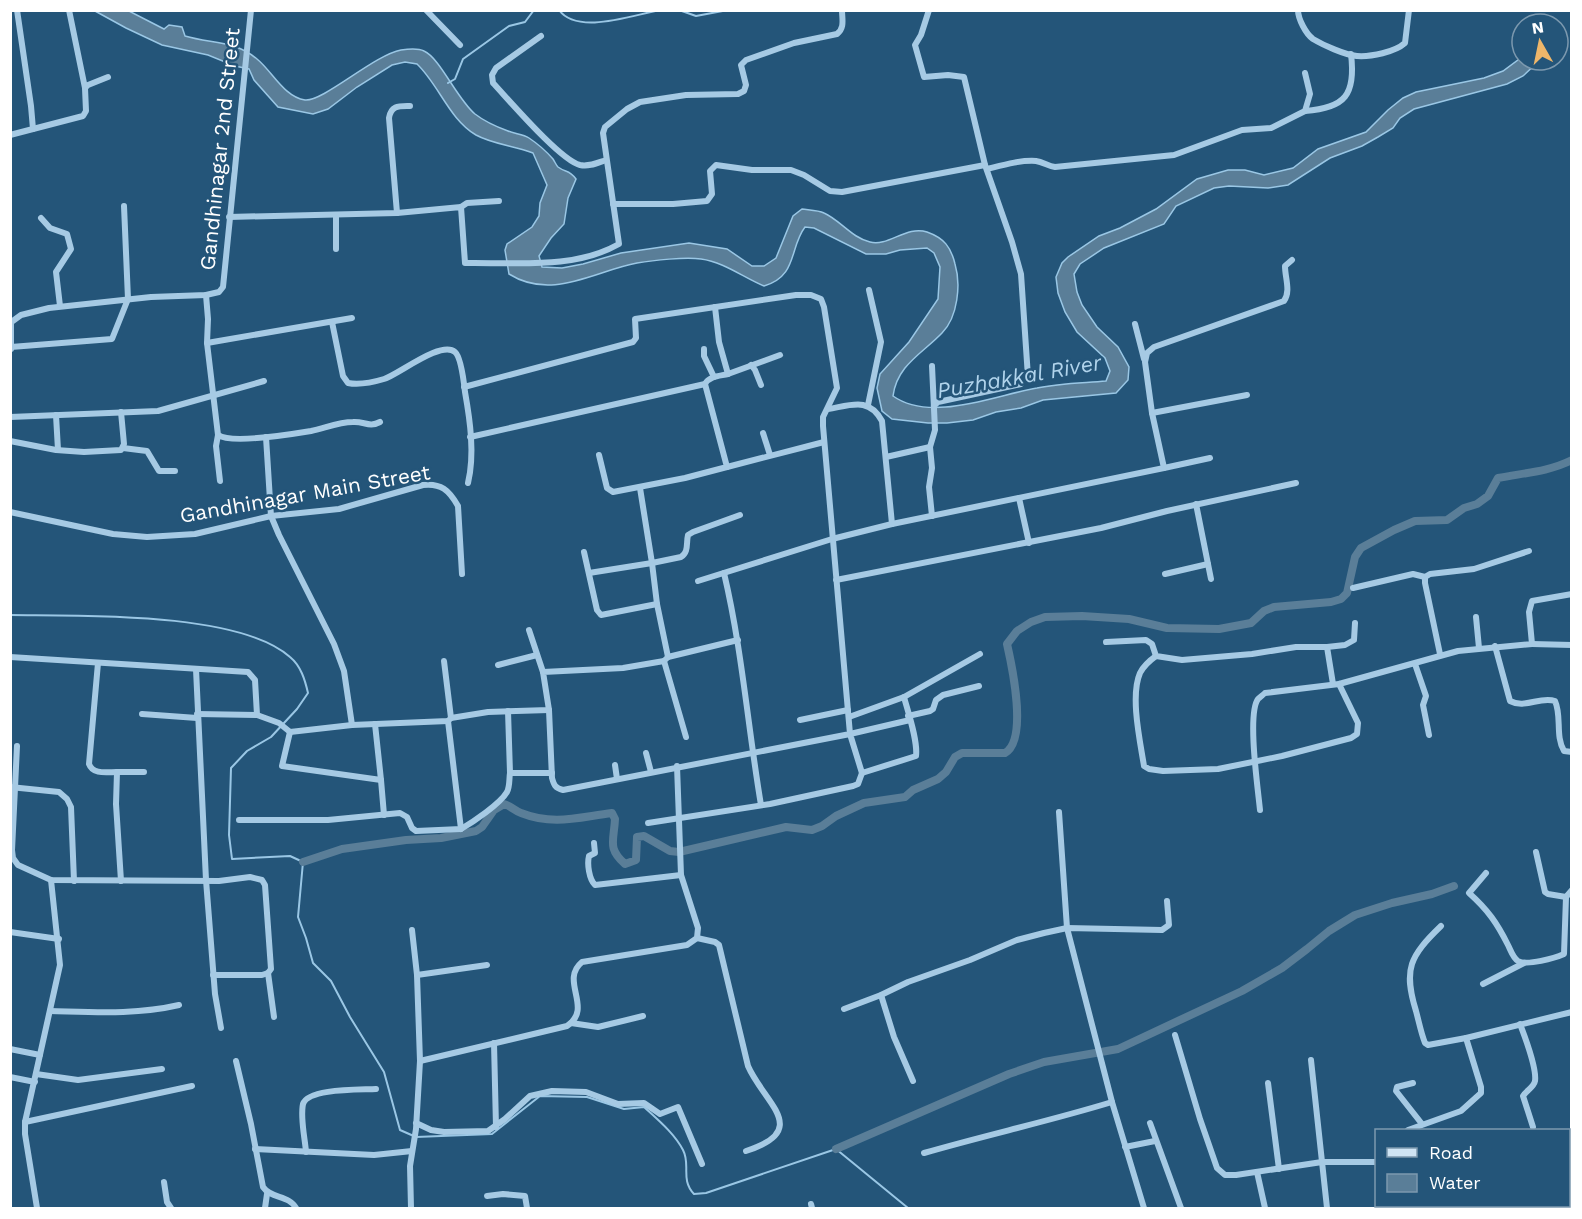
<svg xmlns="http://www.w3.org/2000/svg" width="1582" height="1219" viewBox="0 0 1582 1219" font-family="'Work Sans',sans-serif">
	<rect width="100%" height="100%" fill="#245579"/>
	<path fill="#5a7e98" stroke="#9ac7e5" stroke-width="1.5" d="M95,11H129L164,29L169,25L182,27L185,36C212,44 234,40 257,59C272,71 284,97 305,100C323,102 374,55 401,50C408,49 418,48 424,51C440,58 457,99 475,114C484,121 497,127 508,131C515,134 523,134 529,138C538,144 546,151 553,159C555,162 556,165 558,167C566,173 569,169 576,179L568,198L564,224L551,238L539,256L542,267L562,268L583,264L621,253L689,243L727,249L752,266H764L776,258L793,216L802,209C808,210 818,210 824,213C840,220 852,238 870,242C888,247 907,225 927,232C944,238 951,247 955,264C961,284 958,317 942,333C923,353 897,365 893,396C931,423 996,395 1037,388C1060,383 1083,383 1106,381L1110,371L1105,358L1077,332L1065,312L1058,293L1056,277L1062,263L1068,257L1099,236L1120,228L1156,209L1197,179L1228,170H1245L1264,175L1293,168L1318,149L1366,132L1388,110L1403,98L1416,92L1484,78L1503,71L1522,57V60H1540L1523,76L1507,84L1414,109L1400,118L1393,128L1378,137L1362,146L1330,158L1288,185L1268,188L1229,186L1214,188L1176,206L1164,224L1104,248L1080,264L1074,274L1077,292L1082,305L1097,327L1118,347L1129,367L1128,380L1116,393L1043,400L1021,408L996,412L973,420L947,423H928L892,419L882,411L877,388L880,374L909,342L938,299L940,267L934,253L927,248L900,250L886,254H866L814,228L805,227C789,248 798,276 764,286C744,278 724,262 701,259C685,257 654,260 637,263C594,271 552,301 509,274L505,250L507,244L532,227L539,216L540,203L547,185L533,153C515,146 492,144 476,135C449,119 439,85 417,64L405,62L392,65L357,87L328,109L313,114L278,107L254,80L249,69L235,66L208,55L162,45L126,28Z"/>
	<g fill="none" stroke-linecap="round" stroke-linejoin="round">
		<g stroke="#9ac7e5" stroke-width="2">
			<path d="M559,10C578,36 635,14 661,10"/>
			<polyline points="679,10 696,16 728,10"/>
			<polyline points="448,83 455,79 463,59 509,26 525,22 534,10"/>
			<path d="M10,615C79,616 238,611 290,657C301,666 305,680 308,693L297,709L271,737L247,751L231,768L229,835L232,859L290,856L303,862L298,917L306,938L313,963L331,981L350,1017L384,1072L400,1130L416,1137L492,1134L540,1096L587,1097L624,1109L644,1107C658,1120 674,1133 683,1150C691,1165 680,1179 694,1194L706,1193L836,1149L908,1208"/>
		</g>
		<g stroke="#5a7e98" stroke-width="8">
			<path d="M303,862L342,849L406,840L441,838L476,831L482,827L494,810L504,804C511,806 515,811 521,813C554,826 579,817 612,813L615,819C614,841 607,848 625,864L636,860L637,837L644,836L670,851L679,852L786,827L812,830L822,826L836,816L864,803L905,797L913,790L938,779L946,772L955,757L962,753H1005C1028,740 1012,666 1007,644L1017,631L1031,622L1045,617L1082,616L1129,619L1167,628L1219,629L1251,623L1264,611L1274,607L1331,602L1341,599L1347,593L1355,557L1361,548L1394,530L1415,521L1447,520L1464,508L1477,504L1488,496L1498,478C1523,473 1548,472 1572,460"/>
			<polyline points="836,1149 1009,1074 1044,1062 1118,1049 1242,991 1282,968 1307,949 1329,931 1355,915 1392,903 1432,894 1454,886"/>
		</g>
		<g stroke="#a6cae4" stroke-width="6">
			<polyline points="69,10 85,88"/>
			<polyline points="426,10 460,45"/>
			<polyline points="929,10 921,35 915,45 924,77 948,75 964,77 985,165 1012,242 1021,274 1028,377 1021,384 938,402 934,406"/>
			<path d="M1298,10C1298,19 1306,34 1313,39C1323,45 1345,55 1357,56C1371,57 1395,52 1405,43L1409,10"/>
			<path d="M541,36L496,68L492,75L493,83C509,100 560,160 580,165C589,167 597,163 606,160"/>
			<path d="M1305,111C1345,108 1356,95 1351,54"/>
			<polyline points="33,129 83,116 86,111 85,88 88,85 108,77"/>
			<polyline points="10,135 33,129 31,106 17,10"/>
			<path d="M987,169C1003,165 1020,160 1036,161C1043,162 1048,166 1055,167L1174,155L1242,130L1271,128L1305,111L1310,94L1305,73"/>
			<polyline points="613,204 673,204 707,201 712,194 710,171 716,165 752,170 791,170 804,175 830,191 842,192 985,165"/>
			<polyline points="461,207 467,203 499,201"/>
			<path d="M397,213L389,118C391,105 399,106 410,106"/>
			<polyline points="336,215 336,249"/>
			<path d="M229,217L397,213L461,207L465,263C516,262 573,270 619,244L603,133L605,127L627,109L640,102L686,95L738,94L744,91L746,85L741,65L746,60L794,43L837,34C845,28 842,19 842,10"/>
			<polyline points="41,218 50,228 67,234 71,249 56,272 60,306"/>
			<path d="M206,295L208,319L207,343L218,435C231,444 293,434 311,431C325,428 339,422 353,422C364,421 369,428 380,422"/>
			<path d="M332,322L343,376L348,383C358,385 374,382 384,379C398,375 441,340 455,352C461,357 464,383 465,392C470,420 475,454 468,483"/>
			<polyline points="10,323 21,315 49,308 151,297 206,295 219,292 223,287 251,10"/>
			<polyline points="1135,324 1144,359"/>
			<polyline points="207,343 352,318"/>
			<polyline points="11,347 112,339 128,299 124,206"/>
			<polyline points="11,349 11,323"/>
			<polyline points="704,349 704,356 714,377"/>
			<polyline points="751,365 755,370 761,385"/>
			<polyline points="932,366 935,430 930,447 932,468 929,487 932,516"/>
			<polyline points="728,374 780,355"/>
			<path d="M464,387L633,342L636,338L635,319L796,295H811L821,299L824,307L837,388L823,417V426L850,734L563,790C555,788 554,785 552,778L549,710"/>
			<polyline points="868,405 881,342 869,290"/>
			<path d="M828,409C852,405 869,397 882,421L892,524"/>
			<path d="M1152,413L1145,362L1147,353L1154,347L1284,301C1291,291 1285,278 1285,266L1292,260"/>
			<polyline points="56,415 58,450"/>
			<polyline points="10,417 158,411 264,381"/>
			<polyline points="763,433 770,455"/>
			<polyline points="218,435 216,446 220,481"/>
			<polyline points="266,437 271,516 279,535 334,644 344,671 352,725"/>
			<polyline points="470,437 705,384"/>
			<polyline points="10,441 56,450 84,452 121,450 124,444 121,412"/>
			<polyline points="123,448 147,451 159,471 175,471"/>
			<path d="M599,455L607,488L613,492L685,478L727,467L705,384C709,376 720,376 728,374L719,342L715,307"/>
			<polyline points="886,457 930,447"/>
			<polyline points="727,467 824,442"/>
			<polyline points="1164,468 1210,458"/>
			<path d="M640,488L652,563L681,557C689,552 686,543 688,535L693,532L740,515"/>
			<polyline points="1019,498 1029,543"/>
			<polyline points="1196,504 1211,579"/>
			<path d="M10,512L113,534L147,537L195,534L271,516L339,509L423,485C441,483 449,490 458,506L462,574"/>
			<polyline points="584,552 597,610 601,615 657,604"/>
			<polyline points="589,573 652,563 657,604 668,657 664,661 686,737"/>
			<path d="M724,573C742,649 748,728 761,805"/>
			<polyline points="1165,574 1208,564"/>
			<polyline points="836,580 1101,528 1167,511 1296,483"/>
			<polyline points="698,581 832,539 892,524 1164,468 1152,413 1247,395"/>
			<polyline points="1353,588 1413,574 1425,577"/>
			<polyline points="1476,617 1479,648"/>
			<polyline points="529,630 543,672"/>
			<polyline points="1106,642 1146,640 1152,644 1156,656 1182,660 1252,654 1296,647 1327,647 1345,645 1354,640 1355,623"/>
			<polyline points="1532,644 1572,645"/>
			<path d="M1495,646L1510,701C1525,709 1540,696 1555,701C1562,716 1555,736 1564,751L1572,752"/>
			<polyline points="1327,647 1333,684"/>
			<polyline points="1440,654 1425,583 1425,577 1430,574 1474,569 1529,551"/>
			<path d="M1156,656C1149,661 1144,665 1140,673C1130,696 1140,741 1144,766L1149,769L1163,771L1218,769L1282,756L1351,738L1357,734L1358,723L1339,684"/>
			<polyline points="10,657 248,672 255,680 257,715 279,723 290,732 352,725 448,721 451,718 444,661"/>
			<polyline points="668,657 738,640"/>
			<path d="M98,663L89,764C93,775 107,772 117,772"/>
			<polyline points="1415,664 1426,696 1423,705 1429,735"/>
			<polyline points="498,665 537,655"/>
			<polyline points="196,669 206,880 215,994 221,1028"/>
			<path d="M904,697C908,712 918,741 916,756L862,773L850,734L910,720"/>
			<polyline points="508,711 510,773"/>
			<polyline points="142,714 197,718"/>
			<polyline points="197,714 257,715"/>
			<polyline points="908,716 930,711 933,709 936,700 943,695 979,686"/>
			<polyline points="849,717 904,697 980,654"/>
			<polyline points="451,718 488,712 549,710 543,672 623,668 664,661"/>
			<polyline points="800,720 848,710"/>
			<polyline points="290,732 282,766 381,780 375,724"/>
			<polyline points="17,746 12,850 13,858 18,865 51,880 219,881 250,877 262,880 265,885 271,969 268,973 262,975 213,975"/>
			<polyline points="646,753 651,772"/>
			<polyline points="615,765 617,779"/>
			<polyline points="381,780 384,815"/>
			<polyline points="10,787 59,792 67,799 71,807 74,881"/>
			<path d="M1260,810C1258,789 1247,714 1258,699C1259,698 1264,694 1265,693L1339,684L1458,651L1532,644L1529,612L1532,601L1572,594"/>
			<polyline points="1059,812 1067,928 1112,1102 1144,1208"/>
			<polyline points="239,820 328,820 400,813 407,817 412,828 416,831 461,829 448,721"/>
			<polyline points="648,823 770,804 853,786 858,784 862,773"/>
			<path d="M461,829C473,822 500,804 507,792C510,786 509,779 510,773H552"/>
			<path d="M594,843L595,853L589,856C587,864 589,879 595,885L681,875"/>
			<polyline points="1536,852 1545,892 1548,894 1566,897"/>
			<path d="M1486,873L1469,893C1488,910 1497,923 1508,945C1511,951 1513,958 1518,961C1527,966 1555,958 1564,954L1566,897L1572,890"/>
			<polyline points="121,881 116,804 117,772 144,772"/>
			<polyline points="10,932 59,939"/>
			<path d="M697,938L715,942L719,945L748,1066C764,1103 812,1130 746,1151"/>
			<polyline points="268,973 274,1017"/>
			<polyline points="417,975 487,965"/>
			<polyline points="1483,984 1524,963"/>
			<polyline points="881,995 894,1037 913,1081"/>
			<polyline points="844,1009 881,995 908,982 970,960 1017,940 1044,933 1067,928 1162,930 1169,925 1167,901"/>
			<path d="M50,1011C93,1012 136,1015 179,1005"/>
			<polyline points="571,1023 598,1027 643,1016"/>
			<path d="M1520,1024C1525,1037 1537,1068 1535,1081C1534,1087 1526,1091 1523,1096L1533,1127"/>
			<polyline points="1175,1035 1200,1119 1217,1168 1225,1175 1236,1175 1322,1162 1376,1162"/>
			<polyline points="1466,1038 1572,1012"/>
			<polyline points="494,1043 496,1127"/>
			<polyline points="10,1049 40,1055"/>
			<polyline points="1311,1060 1327,1208"/>
			<path d="M236,1061L251,1124L263,1187C271,1199 289,1195 296,1208"/>
			<path d="M420,1061L567,1026C594,1008 559,981 582,962L687,945L697,938L698,928L681,875L677,766"/>
			<polyline points="36,1074 78,1080 162,1069"/>
			<polyline points="10,1077 35,1082"/>
			<polyline points="1268,1083 1279,1169"/>
			<polyline points="1413,1083 1397,1087 1396,1091 1422,1124"/>
			<polyline points="25,1122 192,1086"/>
			<polyline points="416,1123 431,1130 444,1132 488,1131 505,1119 530,1096 552,1091 586,1092 618,1104 644,1103 660,1114 678,1107 702,1164"/>
			<polyline points="1150,1123 1181,1208"/>
			<path d="M1408,1130L1461,1111L1481,1093V1087L1466,1038L1428,1045L1425,1043C1421,1033 1419,1022 1416,1011C1403,969 1410,956 1441,926"/>
			<polyline points="1125,1147 1155,1141"/>
			<polyline points="255,1149 374,1155 412,1151"/>
			<path d="M306,1152C305,1138 300,1118 303,1104C308,1088 361,1090 376,1089"/>
			<path d="M924,1153C986,1135 1050,1121 1112,1102"/>
			<polyline points="1257,1172 1265,1208"/>
			<polyline points="164,1182 167,1202 171,1208"/>
			<polyline points="487,1196 503,1194 525,1196 527,1208"/>
			<polyline points="811,1204 812,1208"/>
			<polyline points="37,1208 25,1134 25,1122 60,965 51,880"/>
			<polyline points="265,1208 267,1194"/>
			<polyline points="411,1208 410,1166 416,1129 420,1061 417,975 412,930"/>
		</g>
		<g stroke="#cfe4f4" stroke-width="12">
			<polyline points="1568,1192 1572,1191"/>
			<polyline points="1521,1208 1530,1206"/>
		</g>
	</g>
	<g text-anchor="middle" stroke-width="5" stroke-linejoin="round" paint-order="stroke">
		<g font-size="21" fill="#fff" stroke="#245579">
			<text transform="translate(220 149) rotate(-84)" y="7">Gandhinagar 2nd Street</text>
			<text transform="translate(305 494) rotate(-10)" y="7">Gandhinagar Main Street</text>
		</g>
		<g font-size="22" font-style="italic" fill="#b1d4ec" stroke="#245579">
			<text transform="translate(1019 376) rotate(-10)" y="8">Puzhakkal River</text>
		</g>
	</g>
	<rect width="1582" height="1219" fill="none" stroke="#ffffff" stroke-width="24"/>
	<rect x="1375" y="1129" width="195" height="78" fill="#245579" stroke="#7c99af" stroke-width="1.5"/>
	<rect x="1387" y="1148" width="30" height="9" fill="#cfe4f4" stroke="#7c99af" stroke-width="1.5"/>
	<text x="1429" y="1159" font-size="18" fill="#ffffff">Road</text>
	<rect x="1387" y="1174" width="30" height="18" fill="#5a7e98" stroke="#7c99af" stroke-width="1.5"/>
	<text x="1429" y="1189" font-size="18" fill="#ffffff">Water</text>
	<g transform="translate(1540 42) rotate(351)"><circle r="28" fill="#245579" stroke="#7c99af" stroke-width="1.5"/>
	<path d="M0-4.5L10 22L0 15L-10 22Z" fill="#eeb66a"/>
	<text y="-9" font-size="16" font-weight="bold" text-anchor="middle" fill="#ffffff">N</text>
	</g>
</svg>
